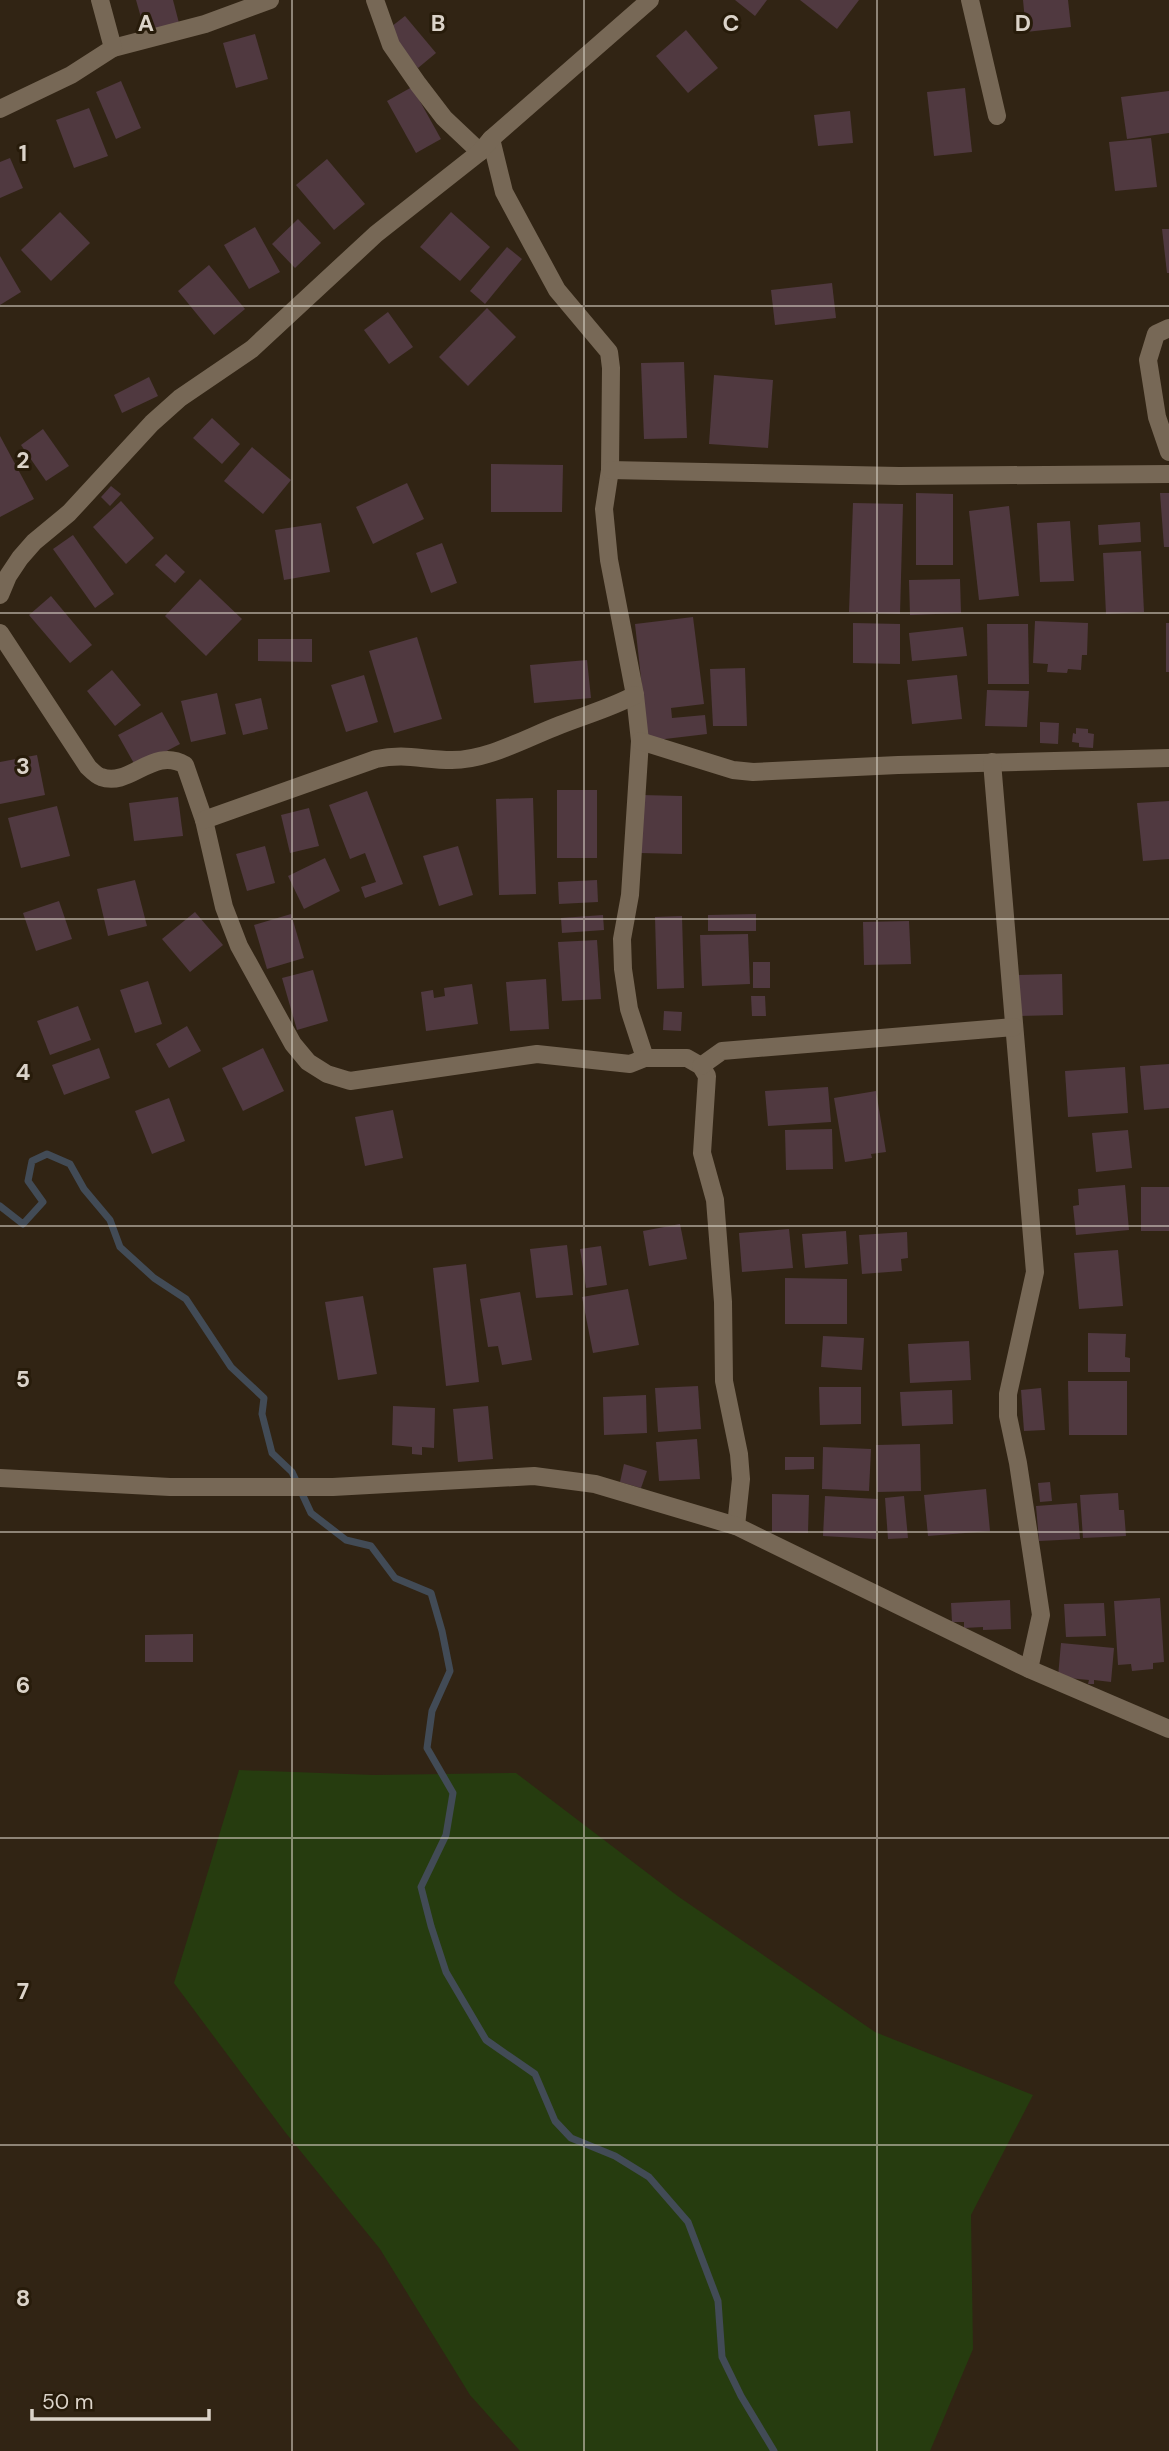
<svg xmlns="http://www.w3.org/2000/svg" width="1169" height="2451" viewBox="0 0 1169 2451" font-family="'DM Sans',sans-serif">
	<rect width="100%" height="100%" fill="#312414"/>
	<polygon fill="#263c0f" points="239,1770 374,1775 516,1773 679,1897 875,2032 1033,2095 971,2215 973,2349 930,2451 520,2451 470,2395 380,2249 285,2132 174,1983"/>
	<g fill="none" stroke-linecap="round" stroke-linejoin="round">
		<polyline stroke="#424b56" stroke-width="7" points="0,1206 23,1224 43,1202 28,1181 32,1161 47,1154 70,1164 84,1189 110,1220 120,1247 154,1278 186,1299 231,1367 264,1398 262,1414 272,1453 292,1472 311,1513 346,1540 371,1546 395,1578 431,1593 442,1631 450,1671 432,1711 427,1748 453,1793 446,1835 421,1887 431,1926 446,1972 486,2040 535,2074 555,2121 571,2138 615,2156 649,2177 688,2222 718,2301 722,2357 741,2396 774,2451"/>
	</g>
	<g fill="#503940">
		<polygon points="136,0 173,0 180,27 146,35"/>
		<polygon points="735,0 767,0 755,16"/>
		<polygon points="800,0 859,0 837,29"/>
		<polygon points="1023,0 1068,0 1071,27 1026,32"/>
		<polygon points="405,16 436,53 418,68 387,30"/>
		<polygon points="686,30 718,68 688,93 656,56"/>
		<polygon points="255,34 268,79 236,88 223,43"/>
		<polygon points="121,81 141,128 116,139 96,92"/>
		<polygon points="412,87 441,139 416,153 387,101"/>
		<polygon points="965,88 972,152 934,156 927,92"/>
		<polygon points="1169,91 1169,133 1127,139 1121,97"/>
		<polygon points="89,108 108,156 74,168 56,120"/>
		<polygon points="850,111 853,143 818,146 814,115"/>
		<polygon points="1151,138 1157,187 1115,191 1109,142"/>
		<polygon points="10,158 23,188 0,198 0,162"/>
		<polygon points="327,159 365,204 334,230 296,185"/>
		<polygon points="60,212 90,243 51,281 21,250"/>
		<polygon points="451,212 490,247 460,281 420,247"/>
		<polygon points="298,219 321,243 295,268 272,244"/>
		<polygon points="255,227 280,272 249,289 224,245"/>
		<polygon points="1162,229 1169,229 1169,273 1167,273"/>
		<polygon points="507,247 522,259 485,304 470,291"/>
		<polygon points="0,256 21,292 0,305"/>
		<polygon points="209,265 245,309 214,335 178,291"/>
		<polygon points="832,283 836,318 775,325 771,290"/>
		<polygon points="487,308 516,337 468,386 439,357"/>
		<polygon points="388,312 413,347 389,364 364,330"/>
		<polygon points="684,362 687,438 644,439 641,363"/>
		<polygon points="714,375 773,380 768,448 709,444"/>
		<polygon points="149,377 158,396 122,413 114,395"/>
		<polygon points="212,418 240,444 222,464 193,438"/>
		<polygon points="43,429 69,466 46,481 21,445"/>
		<polygon points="0,436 34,499 0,517"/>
		<polygon points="252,447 291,480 263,514 224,481"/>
		<polygon points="491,464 563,465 562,512 491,512"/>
		<polygon points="407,483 424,519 373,544 356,507"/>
		<polygon points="111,486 121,494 110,506 101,497"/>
		<polygon points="916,493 953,494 953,565 916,565"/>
		<polygon points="1160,493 1169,493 1169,547 1164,547"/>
		<polygon points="121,501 154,538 126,564 93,527"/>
		<polygon points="853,503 903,504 900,614 849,612"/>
		<polygon points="1009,506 1019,596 979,600 969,511"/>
		<polygon points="1070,521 1074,581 1040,582 1037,523"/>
		<polygon points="1140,522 1141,542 1099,545 1098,525"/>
		<polygon points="321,523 330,572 284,580 275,530"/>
		<polygon points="73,535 114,594 95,608 53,549"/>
		<polygon points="442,543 457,583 431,593 416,553"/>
		<polygon points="1141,551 1144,612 1106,614 1103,553"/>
		<polygon points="166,554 185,572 175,583 155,565"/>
		<polygon points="200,579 242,619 206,656 165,616"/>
		<polygon points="960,579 961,613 910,615 909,580"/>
		<polygon points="51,596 92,645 70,663 29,615"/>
		<polygon points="693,617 704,704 671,708 672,718 705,715 707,734 648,741 635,624"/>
		<polygon points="1035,621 1088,623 1087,655 1082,655 1081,670 1068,669 1067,673 1047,672 1048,664 1033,663"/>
		<polygon points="853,623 900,624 900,664 853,663"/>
		<rect x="1166" y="623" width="3" height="49"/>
		<polygon points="987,624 1028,624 1029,684 988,684"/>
		<polygon points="963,627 967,656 912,661 909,633"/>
		<polygon points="417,637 442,719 394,733 369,651"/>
		<polygon points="258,639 312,639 312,662 258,661"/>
		<polygon points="587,660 591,698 534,703 530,665"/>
		<polygon points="745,668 747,726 713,726 710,669"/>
		<polygon points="112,670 141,705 115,726 87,691"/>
		<polygon points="364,675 378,722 346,732 331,685"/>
		<polygon points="957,675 962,719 912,724 907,680"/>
		<polygon points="987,690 1029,691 1027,727 985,726"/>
		<polygon points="217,693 226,734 191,742 181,701"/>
		<polygon points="261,698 268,729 243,735 235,704"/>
		<polygon points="162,712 180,744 136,767 118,735"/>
		<polygon points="1040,722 1059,723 1058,744 1040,743"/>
		<polygon points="1076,728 1088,729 1088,733 1094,734 1093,748 1079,747 1079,743 1072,742 1073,733 1076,734"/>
		<polygon points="37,755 45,795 0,804 0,762"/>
		<rect x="557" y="790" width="40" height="68"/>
		<polygon points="367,791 403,884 365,898 361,887 376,882 365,853 350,859 329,805"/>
		<polygon points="641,795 682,796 682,854 640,853"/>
		<polygon points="178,797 183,836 134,841 129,803"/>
		<polygon points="533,798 536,894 499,895 496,799"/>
		<polygon points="1169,801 1169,859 1143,861 1137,803"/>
		<polygon points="57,806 70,856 21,868 8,818"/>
		<polygon points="309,808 319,846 290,853 281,815"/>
		<polygon points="265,846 275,883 247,891 236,854"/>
		<polygon points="458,846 473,895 439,906 423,856"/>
		<polygon points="325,858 340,891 304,909 288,876"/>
		<polygon points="135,880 147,926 108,936 97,889"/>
		<polygon points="597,880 598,902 559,904 558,882"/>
		<polygon points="59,901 72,939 36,951 23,913"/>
		<polygon points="195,912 223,945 190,972 162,939"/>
		<polygon points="291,914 304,958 267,969 254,925"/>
		<polygon points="756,914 756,931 708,931 708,915"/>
		<polygon points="603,915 604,930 562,933 561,918"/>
		<polygon points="682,916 684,988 657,989 655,917"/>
		<polygon points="909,921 911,964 864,965 863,922"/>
		<polygon points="748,934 750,984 702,986 700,935"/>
		<polygon points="597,940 601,999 562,1001 558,942"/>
		<rect x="753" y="962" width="17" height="26"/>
		<polygon points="313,970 328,1021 297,1030 282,978"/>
		<polygon points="1062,974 1063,1015 1018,1016 1017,975"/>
		<polygon points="546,979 549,1029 510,1031 506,982"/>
		<polygon points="148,981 162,1024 135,1033 120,990"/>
		<polygon points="472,984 478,1024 426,1031 421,992 433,990 434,998 445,996 444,988"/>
		<polygon points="751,996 765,996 766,1016 752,1016"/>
		<polygon points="78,1006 91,1040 50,1055 37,1021"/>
		<polygon points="664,1011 682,1012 681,1031 663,1030"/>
		<polygon points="187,1026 201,1051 169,1068 156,1044"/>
		<polygon points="99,1048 110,1078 64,1095 52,1065"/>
		<polygon points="263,1048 284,1091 243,1111 222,1068"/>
		<polygon points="1169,1064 1169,1108 1144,1110 1140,1066"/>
		<polygon points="1125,1067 1128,1113 1068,1117 1065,1071"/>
		<polygon points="828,1087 831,1122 768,1126 765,1091"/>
		<polygon points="876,1091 886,1152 871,1154 872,1158 845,1162 834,1098"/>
		<polygon points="169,1098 185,1141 152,1154 135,1111"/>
		<polygon points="393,1110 403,1158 365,1166 355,1117"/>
		<polygon points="832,1129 833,1169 786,1170 785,1130"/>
		<polygon points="1128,1130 1132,1168 1096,1172 1092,1133"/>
		<polygon points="1125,1185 1129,1230 1076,1235 1073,1206 1079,1205 1078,1189"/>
		<rect x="1141" y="1187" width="28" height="44"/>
		<polygon points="680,1224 687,1259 649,1266 643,1231"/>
		<polygon points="789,1229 793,1268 742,1272 739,1233"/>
		<polygon points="846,1231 848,1264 805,1268 802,1234"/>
		<polygon points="907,1232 908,1258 901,1259 902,1271 862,1274 859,1235"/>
		<polygon points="567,1245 573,1295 536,1298 530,1249"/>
		<polygon points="601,1246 607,1285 586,1288 580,1249"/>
		<polygon points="1118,1250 1123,1306 1079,1309 1074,1253"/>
		<polygon points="466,1264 479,1382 446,1386 433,1268"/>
		<polygon points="785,1278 847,1279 847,1324 785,1324"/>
		<polygon points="628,1289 639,1345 593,1353 582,1297"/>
		<polygon points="520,1292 532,1360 502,1365 498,1346 488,1347 480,1299"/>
		<polygon points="363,1296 377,1374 338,1380 325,1302"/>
		<polygon points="1088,1333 1126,1334 1125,1357 1130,1358 1130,1372 1088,1372"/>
		<polygon points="823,1336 864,1338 862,1370 821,1367"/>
		<polygon points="969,1341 971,1380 910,1383 908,1344"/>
		<polygon points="1068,1381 1127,1381 1127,1435 1069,1435"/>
		<polygon points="698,1386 701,1429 658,1432 655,1388"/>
		<polygon points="819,1387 861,1387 861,1424 820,1425"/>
		<polygon points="1041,1388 1045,1430 1024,1431 1021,1390"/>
		<polygon points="952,1390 953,1424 902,1426 900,1392"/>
		<polygon points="646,1395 647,1433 604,1435 603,1397"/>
		<polygon points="393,1406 435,1408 434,1448 422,1447 422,1455 412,1454 412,1447 392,1445"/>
		<polygon points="488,1406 493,1459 458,1462 453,1409"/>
		<polygon points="697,1439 700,1479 659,1481 656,1442"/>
		<polygon points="920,1444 921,1491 877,1492 876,1445"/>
		<polygon points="823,1447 871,1449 869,1491 822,1489"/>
		<polygon points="785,1457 814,1457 814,1469 785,1470"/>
		<polygon points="624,1464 647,1471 641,1488 620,1482"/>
		<polygon points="1050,1482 1052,1501 1040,1502 1038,1483"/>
		<polygon points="986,1489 990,1531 928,1536 924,1495"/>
		<polygon points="1118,1493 1119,1510 1124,1510 1126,1536 1083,1538 1080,1495"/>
		<polygon points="772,1494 809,1495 808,1533 772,1532"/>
		<polygon points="825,1496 878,1499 876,1539 823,1536"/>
		<polygon points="904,1496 908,1538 888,1539 885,1498"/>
		<polygon points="1077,1503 1080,1539 1039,1541 1036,1506"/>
		<polygon points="1160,1598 1164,1662 1153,1663 1153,1669 1132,1671 1131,1664 1118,1665 1114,1601"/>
		<polygon points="1010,1600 1011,1629 983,1630 983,1627 964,1628 964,1622 952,1622 951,1603"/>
		<polygon points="1104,1603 1106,1636 1066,1637 1064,1604"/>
		<polygon points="193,1634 193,1662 145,1662 145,1635"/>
		<polygon points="1061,1643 1114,1648 1111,1682 1094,1680 1094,1684 1088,1684 1089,1680 1058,1677"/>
	</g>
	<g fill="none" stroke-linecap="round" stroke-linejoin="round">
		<g stroke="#776856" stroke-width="18">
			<polyline points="375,0 391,45 418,84 444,118 480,152"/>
			<polyline points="970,0 997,116"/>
			<polyline points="113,48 205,24 270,0"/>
			<polyline points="0,109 71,75 113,48 100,0"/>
			<polyline points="491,139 504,192 525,231 557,290 609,352 611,368 610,470 604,509 609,560 635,695 640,741 630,895 622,939 623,969 629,1009 645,1058"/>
			<polyline points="1169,328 1156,334 1148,360 1157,417 1169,452"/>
			<polyline points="610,470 899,476 1169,474"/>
			<polyline points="0,595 8,576 20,558 34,542 69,513 152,423 180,398 252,349 376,234 480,152 491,139 650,0"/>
			<path d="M0,633L88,767C91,770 97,776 101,777C130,788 153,746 185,765L204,820L224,907L239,946L293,1044L308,1062L327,1074L350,1081L537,1054L630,1064L645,1058H687L701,1066L707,1076L702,1153L715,1200L723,1302L724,1381L739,1454L741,1479L736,1526"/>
			<polyline points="640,741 733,770 753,772 898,765 1169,758"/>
			<polyline points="992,762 1035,1272 1008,1394 1008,1416 1018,1463 1041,1615 1029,1669"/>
			<path d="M204,820L376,759C406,753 423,760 452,760C488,760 526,738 560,725C585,715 611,708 635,695"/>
			<polyline points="701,1066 722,1051 1014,1027"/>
			<polyline points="0,1478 170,1487 333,1487 534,1476 595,1484 736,1526 1029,1669 1169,1729"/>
		</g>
	</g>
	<path fill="none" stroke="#dbd3c9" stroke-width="2" stroke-opacity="0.55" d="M292,0V2451M584,0V2451M877,0V2451M0,306H1169M0,613H1169M0,919H1169M0,1226H1169M0,1532H1169M0,1838H1169M0,2145H1169"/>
	<g font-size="23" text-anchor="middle" font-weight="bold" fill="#dbd3c9" stroke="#271b0a" stroke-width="6" stroke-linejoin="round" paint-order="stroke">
		<text x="146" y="31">A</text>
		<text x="438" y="31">B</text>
		<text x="731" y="31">C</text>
		<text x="1023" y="31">D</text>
		<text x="23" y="161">1</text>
		<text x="23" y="468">2</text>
		<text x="23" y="774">3</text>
		<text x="23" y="1080">4</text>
		<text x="23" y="1387">5</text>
		<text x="23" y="1693">6</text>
		<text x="23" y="1999">7</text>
		<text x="23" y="2306">8</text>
	</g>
	<path d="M32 2409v10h177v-10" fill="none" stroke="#dbd3c9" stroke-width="3.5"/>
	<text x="42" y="2409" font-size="21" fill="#dbd3c9" stroke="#271b0a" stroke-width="5" paint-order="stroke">50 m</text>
</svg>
